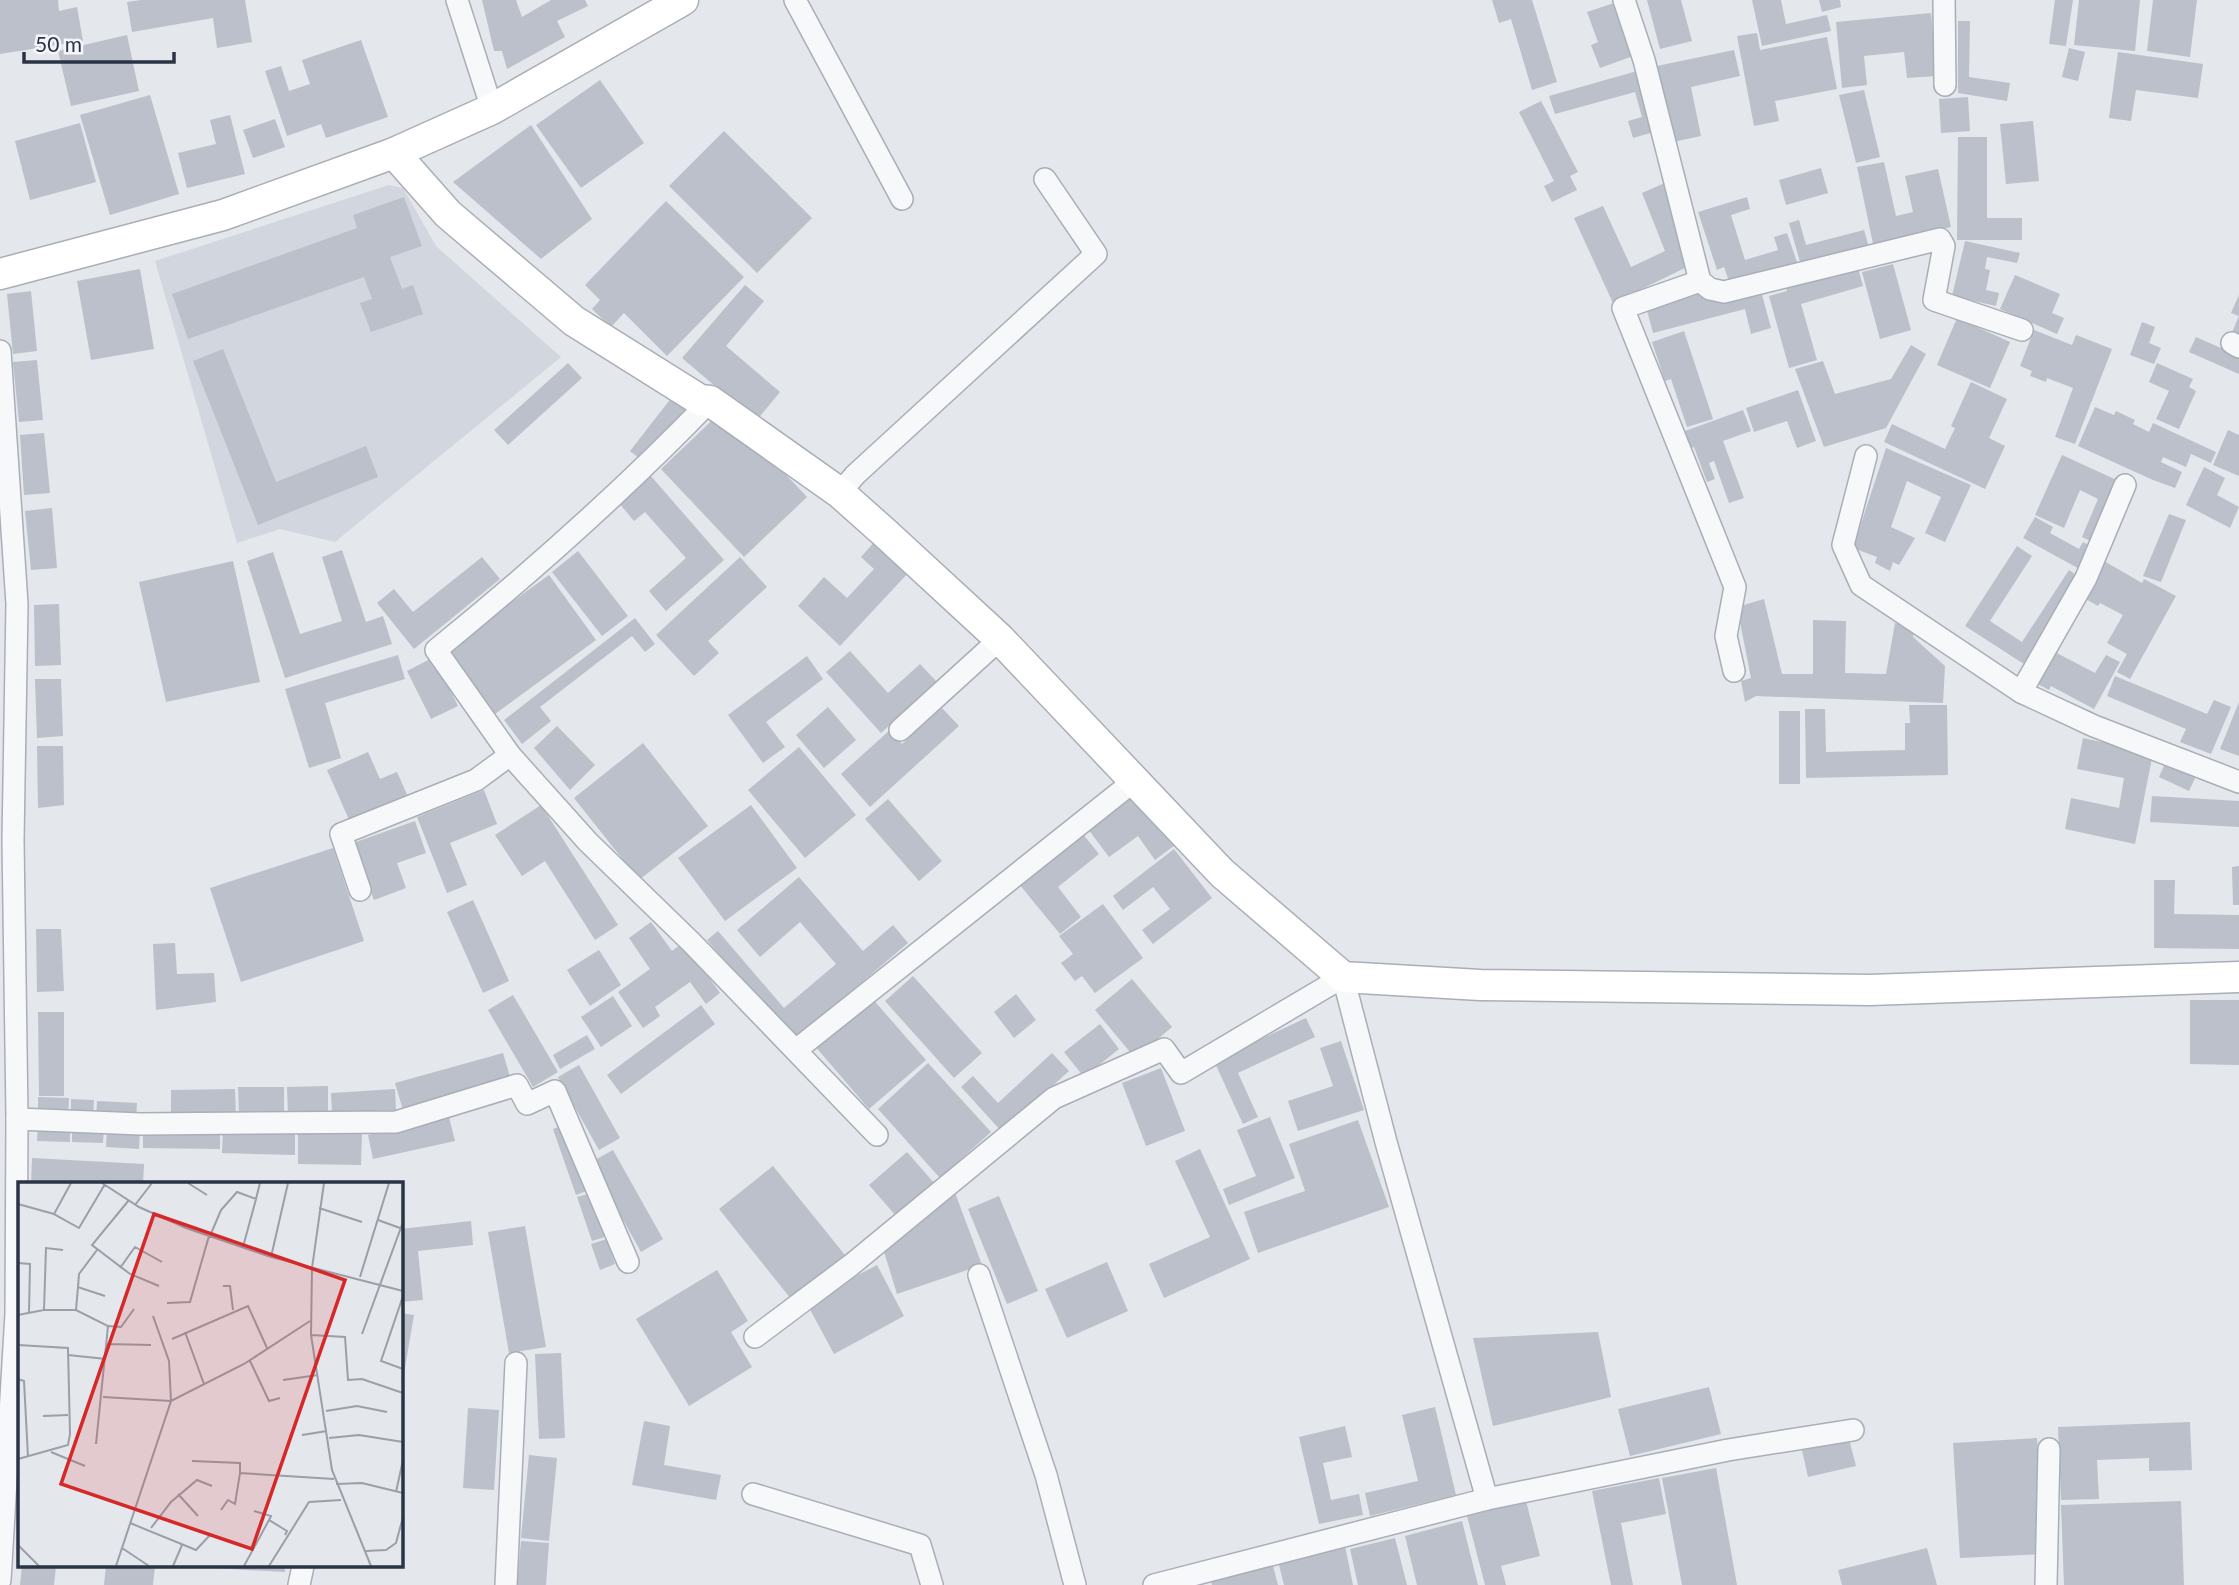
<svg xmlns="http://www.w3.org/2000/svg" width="2239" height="1585" viewBox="0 0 2239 1585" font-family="Lato,sans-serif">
	<rect width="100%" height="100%" fill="#e4e7ec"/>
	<polygon fill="#d2d6de" points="389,185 403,188 436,246 561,357 335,542 280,529 237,543 155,261"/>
	<g fill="#bbc0ca">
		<polygon points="0,0 58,0 59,11 77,7 83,41 0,54"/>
		<polygon points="141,0 245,0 252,42 217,48 213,18 132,32 127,2"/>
		<polygon points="482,0 516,0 522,17 551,0 585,0 588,6 557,21 565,37 507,69 502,51 494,51"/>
		<polygon points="1492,0 1532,0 1557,82 1532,90 1511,19 1499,23"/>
		<polygon points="1647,0 1681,0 1692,41 1660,49"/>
		<polygon points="1752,0 1781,0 1786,24 1827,15 1831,31 1762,46"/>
		<polygon points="1819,0 1840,0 1841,7 1822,12"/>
		<polygon points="2055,0 2073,0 2066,46 2049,44"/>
		<polygon points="2079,0 2140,0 2135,51 2074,45"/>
		<polygon points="2153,0 2197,0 2190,57 2147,51"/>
		<polygon points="1617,2 1636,55 1600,68 1591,45 1598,42 1587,12"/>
		<polygon points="1931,13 1937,76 1907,78 1904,52 1864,56 1867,85 1842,88 1836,22"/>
		<polygon points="1958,21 1970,21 1969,77 2010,83 2007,101 1958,93"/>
		<polygon points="1757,33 1760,50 1827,37 1837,89 1775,101 1779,121 1754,126 1737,36"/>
		<polygon points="127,35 139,91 71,106 58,51"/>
		<polygon points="361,40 388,117 326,138 321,124 287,136 265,71 281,66 289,91 310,84 302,60"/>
		<polygon points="2069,48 2085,52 2078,81 2062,77"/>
		<polygon points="1734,50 1740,76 1691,87 1701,136 1668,143 1652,67"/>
		<polygon points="2118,52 2203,64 2198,98 2136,90 2131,121 2109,118"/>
		<polygon points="1637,71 1654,132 1633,138 1628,121 1642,117 1635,92 1555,114 1549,96"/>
		<polygon points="600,80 644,143 581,188 536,125"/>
		<polygon points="1864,90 1880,157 1856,163 1839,95"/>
		<polygon points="150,95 179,194 110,215 80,115"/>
		<polygon points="1968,97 1970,131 1941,133 1939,99"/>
		<polygon points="1541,101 1578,172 1570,176 1577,190 1552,202 1544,186 1554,181 1519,112"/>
		<polygon points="230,115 245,174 187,188 178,153 216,144 210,120"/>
		<polygon points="275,119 285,147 253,158 243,130"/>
		<polygon points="2033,121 2039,181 2006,184 2000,124"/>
		<polygon points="80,123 96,182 30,200 15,141"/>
		<polygon points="531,125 592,219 541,259 453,182"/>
		<polygon points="724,131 812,218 757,273 669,186"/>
		<polygon points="1958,137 1987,137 1987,218 2022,218 2022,240 1957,240"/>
		<polygon points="1884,162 1896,216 1913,212 1905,176 1938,169 1951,227 1873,244 1857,167"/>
		<polygon points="1821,168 1828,193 1786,205 1779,180"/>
		<polygon points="1667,182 1691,265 1613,303 1574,218 1603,206 1631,267 1665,251 1642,193"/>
		<polygon points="404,197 422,246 390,257 402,289 413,285 423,314 371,332 360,303 372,299 364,277 188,339 172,294 357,228 353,215"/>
		<polygon points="1747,197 1750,209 1731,215 1745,260 1778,250 1774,237 1787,233 1797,262 1730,284 1724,267 1717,270 1698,212"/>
		<polygon points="666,201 744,277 667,356 624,313 611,327 592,309 600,300 585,285"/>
		<polygon points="1799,220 1806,245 1864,230 1870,251 1802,269 1789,223"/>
		<polygon points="1965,241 2020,253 2017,263 1987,257 1985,269 1990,270 1986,290 1999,293 1996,306 1952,296"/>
		<polygon points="1857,264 1863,286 1801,304 1817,360 1789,368 1769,296 1787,291 1785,285"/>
		<polygon points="1893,264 1911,330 1880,339 1862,272"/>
		<polygon points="140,269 154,349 91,360 77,281"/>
		<polygon points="2015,275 2060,294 2052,313 2064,318 2057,334 2000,309"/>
		<polygon points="745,285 764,301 726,346 780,392 756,421 682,358"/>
		<polygon points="1760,287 1771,328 1751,334 1745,309 1653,333 1645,303 1703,288 1707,301"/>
		<polygon points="31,291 37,351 13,354 7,294"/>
		<polygon points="2239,295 2239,341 2230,337 2239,316 2231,313"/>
		<polygon points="1957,318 2010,342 1990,388 1937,365"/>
		<polygon points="2142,322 2155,327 2149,343 2161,348 2154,364 2130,355"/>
		<polygon points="2034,330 2072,345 2076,335 2112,349 2075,444 2055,437 2073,388 2047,378 2046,382 2030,376 2032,371 2020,366"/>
		<polygon points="1684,331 1713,419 1687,427 1671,379 1665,381 1652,342"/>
		<polygon points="2196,337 2239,356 2239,374 2189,352"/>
		<polygon points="1911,345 1926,354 1886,428 1824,447 1795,369 1823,361 1835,394 1891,379"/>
		<polygon points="223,349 276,482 366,446 378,477 258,525 193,361"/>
		<polygon points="37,360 43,420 19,422 13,362"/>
		<polygon points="568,363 582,378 508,445 494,430"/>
		<polygon points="2157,363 2193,379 2189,387 2196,391 2179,429 2156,419 2169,391 2149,382"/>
		<polygon points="1971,382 2007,399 1989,438 2005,446 1985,489 1884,442 1892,424 1945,449 1955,428 1951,426"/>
		<polygon points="1798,390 1816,441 1797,448 1787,421 1754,432 1746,408"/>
		<polygon points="672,397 686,408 644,462 630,451"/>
		<polygon points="2095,407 2114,415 2116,411 2135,420 2133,424 2149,432 2153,423 2216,452 2211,463 2191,454 2186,467 2163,457 2161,462 2182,472 2175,488 2153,480 2078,446"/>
		<polygon points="724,409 807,497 744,557 661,469"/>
		<polygon points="1743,410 1751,431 1723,441 1744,498 1729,503 1714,461 1709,463 1715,479 1707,482 1694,447 1691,448 1685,431"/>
		<polygon points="2228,430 2239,435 2239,476 2213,465"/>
		<polygon points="44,433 50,493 24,495 20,435"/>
		<polygon points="1886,448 1971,485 1945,542 1925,533 1941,497 1907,481 1891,527 1915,538 1899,565 1893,562 1890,571 1875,563 1877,557 1853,548"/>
		<polygon points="2062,455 2121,482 2095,543 2082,537 2098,499 2080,490 2064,528 2035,515"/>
		<polygon points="2204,467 2225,478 2217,495 2239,507 2230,528 2186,505"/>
		<polygon points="650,475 724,560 666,611 649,591 686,558 645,512 634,521 619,503"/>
		<polygon points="52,508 57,568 31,570 25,511"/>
		<polygon points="2169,514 2186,520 2161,582 2143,576"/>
		<polygon points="2035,517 2053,527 2050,533 2079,549 2083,542 2095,548 2083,571 2023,538"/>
		<polygon points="876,540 909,572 840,646 798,606 824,577 847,598 874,569 861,557"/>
		<polygon points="2017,546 2032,556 1990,621 2022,642 2069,570 2082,579 2027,666 1965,626"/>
		<polygon points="342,550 366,622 383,616 392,644 285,678 247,561 273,552 300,634 342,621 322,557"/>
		<polygon points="578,551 628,616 602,636 552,572"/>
		<polygon points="482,557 500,579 414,649 377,603 394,589 413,612"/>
		<polygon points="740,557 767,587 708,641 719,653 694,676 656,635"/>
		<polygon points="233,561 260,682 166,702 139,582"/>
		<polygon points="2104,561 2142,583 2144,579 2176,596 2130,679 2117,672 2127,654 2107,643 2123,615 2100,603 2098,606 2084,598"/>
		<polygon points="549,575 596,640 495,714 447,649"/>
		<polygon points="1764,599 1782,674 1813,674 1813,620 1846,621 1845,673 1886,674 1895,623 1914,627 1913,637 1945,666 1943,703 1756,696 1745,702 1741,681 1751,678 1737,607"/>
		<polygon points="59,604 61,665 35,666 34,605"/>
		<polygon points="635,618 655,644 645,652 632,636 540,707 551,721 522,744 504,720"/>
		<polygon points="850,651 888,693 920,664 937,682 881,733 826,672"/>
		<polygon points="2053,651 2095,673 2106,655 2120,662 2094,709 2051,686 2049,690 2036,683"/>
		<polygon points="398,655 405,679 325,703 341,758 309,768 285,689"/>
		<polygon points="807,656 823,679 766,722 785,747 763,763 728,715"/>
		<polygon points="434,657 458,706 431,719 407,671"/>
		<polygon points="2115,676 2207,714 2214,700 2231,707 2211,754 2180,742 2186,729 2107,696"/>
		<polygon points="35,679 61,679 63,736 37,738"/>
		<polygon points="2239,702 2239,756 2220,749"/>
		<polygon points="1909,705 1947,705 1948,775 1806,778 1805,709 1825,709 1826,752 1905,750 1905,723 1910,723"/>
		<polygon points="828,707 856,740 824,768 796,735"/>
		<polygon points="942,708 959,726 870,807 841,774 890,730 902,744"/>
		<rect x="1779" y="711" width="21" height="73"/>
		<polygon points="557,726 595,765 570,790 534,748"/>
		<polygon points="2083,738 2153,753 2135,844 2065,829 2071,798 2119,808 2124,778 2077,769"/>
		<polygon points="643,743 708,826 639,880 574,798"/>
		<polygon points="37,746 63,746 64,805 38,808"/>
		<polygon points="799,747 856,815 805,858 748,790"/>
		<polygon points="368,752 380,779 397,772 409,799 351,824 327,770"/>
		<polygon points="2167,759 2198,772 2189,791 2159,777"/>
		<polygon points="484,790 497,824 450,843 467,885 447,893 417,817"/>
		<polygon points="1136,793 1175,845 1155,860 1138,836 1109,857 1088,829"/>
		<polygon points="2152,796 2239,801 2239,827 2150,822"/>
		<polygon points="888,799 942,861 919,881 865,819"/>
		<polygon points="541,805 618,925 595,940 545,861 522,876 495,835"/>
		<polygon points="751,805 797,868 725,921 678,858"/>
		<polygon points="415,821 426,853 397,863 406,888 374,900 353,843"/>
		<polygon points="1082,833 1099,854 1058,887 1081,917 1060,934 1019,884"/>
		<polygon points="333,848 364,941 241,982 210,888"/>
		<polygon points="1174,849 1212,898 1153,944 1142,930 1170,909 1153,887 1123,910 1113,896"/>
		<polygon points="2239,866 2239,905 2233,905 2232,867"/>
		<polygon points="799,877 863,951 893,925 908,943 793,1041 707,940 718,931 784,1008 836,964 800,922 760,957 737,930"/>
		<polygon points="2154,880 2175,880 2174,914 2239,915 2239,949 2154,948"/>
		<polygon points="473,900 509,981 483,993 447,912"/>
		<polygon points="1103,904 1143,958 1095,993 1082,976 1075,981 1061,963 1073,954 1059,936"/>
		<polygon points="651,922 672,951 684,942 720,993 706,1004 690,982 655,1007 660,1016 643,1028 618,992 650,969 629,938"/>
		<polygon points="36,929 61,929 64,991 37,992"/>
		<polygon points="175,943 177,974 214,973 216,1002 156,1010 153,944"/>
		<polygon points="599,950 621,985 590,1006 567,970"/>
		<polygon points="913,976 982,1053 954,1078 885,1001"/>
		<polygon points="1132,979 1172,1027 1135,1058 1095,1010"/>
		<polygon points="1016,994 1036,1020 1014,1038 994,1012"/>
		<polygon points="513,995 558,1072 533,1087 488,1010"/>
		<polygon points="613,996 632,1026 601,1047 581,1017"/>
		<polygon points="870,996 926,1060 869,1109 814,1045"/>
		<polygon points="2190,1000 2239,1000 2239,1065 2190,1064"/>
		<polygon points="701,1005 715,1024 621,1094 607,1075"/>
		<polygon points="38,1012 64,1012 64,1096 39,1096"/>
		<polygon points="1306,1018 1315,1037 1238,1073 1258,1117 1243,1124 1214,1061"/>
		<polygon points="1100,1024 1119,1049 1084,1077 1064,1052"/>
		<polygon points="587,1035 595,1049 560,1069 553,1055"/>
		<polygon points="1341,1041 1364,1110 1298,1131 1288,1101 1333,1086 1320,1048"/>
		<polygon points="503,1053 510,1077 403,1110 395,1083"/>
		<polygon points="1052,1053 1069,1071 1002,1132 961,1087 973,1076 998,1103"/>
		<polygon points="928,1063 991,1132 940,1178 878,1109"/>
		<polygon points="579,1065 620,1138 599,1150 558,1077"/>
		<polygon points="1161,1068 1185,1131 1146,1146 1122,1083"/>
		<polygon points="328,1086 328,1113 288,1114 287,1087"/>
		<polygon points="238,1087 284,1087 284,1114 239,1114"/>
		<polygon points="235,1089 236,1115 171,1116 171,1090"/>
		<polygon points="395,1089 396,1110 332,1113 331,1093"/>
		<polygon points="38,1097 69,1098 68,1116 38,1115"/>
		<polygon points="71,1099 94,1100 93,1118 71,1117"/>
		<polygon points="97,1101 137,1103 136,1119 96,1118"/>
		<polygon points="449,1117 455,1141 373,1159 368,1135"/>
		<polygon points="1270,1117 1295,1178 1229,1205 1223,1189 1256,1176 1237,1130"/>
		<polygon points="1358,1120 1389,1207 1258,1253 1244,1212 1305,1191 1289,1144"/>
		<polygon points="38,1124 70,1126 70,1142 37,1141"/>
		<polygon points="566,1124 589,1190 576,1195 553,1129"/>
		<polygon points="72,1125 104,1127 103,1143 72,1142"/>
		<polygon points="107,1127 140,1129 139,1149 106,1147"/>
		<polygon points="143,1129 220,1129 220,1149 143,1148"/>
		<polygon points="223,1129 295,1131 295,1155 222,1153"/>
		<polygon points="298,1131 362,1132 361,1165 298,1164"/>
		<polygon points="1200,1149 1250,1259 1164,1298 1149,1264 1210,1237 1175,1161"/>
		<polygon points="613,1150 663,1239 641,1252 591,1162"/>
		<polygon points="907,1152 934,1183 896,1216 869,1185"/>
		<polygon points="32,1158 144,1164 143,1184 31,1184"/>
		<polygon points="773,1166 845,1255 791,1299 719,1209"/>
		<polygon points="954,1190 982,1265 897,1294 882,1245"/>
		<polygon points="591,1193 605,1237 592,1241 577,1197"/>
		<polygon points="999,1196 1038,1291 1007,1304 968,1209"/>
		<polygon points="471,1221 473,1245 418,1251 423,1300 401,1302 401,1229"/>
		<polygon points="525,1226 546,1347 509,1353 488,1232"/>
		<polygon points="607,1239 615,1264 600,1270 591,1244"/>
		<polygon points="1107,1262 1128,1311 1067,1338 1045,1289"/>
		<polygon points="877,1265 904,1316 834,1354 806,1302"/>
		<polygon points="717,1270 748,1321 731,1332 752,1367 689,1406 636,1319"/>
		<polygon points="401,1313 414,1315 402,1385 401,1385"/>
		<polygon points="1598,1332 1611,1397 1493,1426 1473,1338"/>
		<polygon points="561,1353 565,1438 539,1439 535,1354"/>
		<polygon points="1709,1387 1721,1434 1630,1456 1618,1409"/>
		<polygon points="1435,1407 1456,1495 1370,1516 1365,1493 1418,1481 1402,1415"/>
		<polygon points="468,1408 499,1410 494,1490 463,1488"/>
		<polygon points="644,1421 670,1426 664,1465 721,1475 716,1500 632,1485"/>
		<polygon points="2190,1422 2192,1470 2149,1471 2149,1458 2097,1460 2099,1499 2061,1500 2058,1427"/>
		<polygon points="1345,1426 1352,1457 1323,1463 1331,1500 1359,1494 1363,1515 1319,1524 1299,1437"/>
		<polygon points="2037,1438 2044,1554 1960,1558 1953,1443"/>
		<polygon points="1849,1439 1856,1466 1808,1477 1802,1450"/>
		<polygon points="529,1455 557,1458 549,1541 521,1538"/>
		<polygon points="1716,1468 1737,1585 1682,1585 1662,1478"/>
		<polygon points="1659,1478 1666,1514 1621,1523 1633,1585 1611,1585 1592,1491"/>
		<polygon points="1526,1501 1540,1556 1501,1566 1506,1585 1485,1585 1467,1516"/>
		<polygon points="2181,1501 2184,1585 2064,1585 2061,1505"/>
		<polygon points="1462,1521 1478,1585 1417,1585 1405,1536"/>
		<polygon points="1395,1538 1407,1585 1358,1585 1350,1549"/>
		<polygon points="521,1541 549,1543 546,1585 517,1585"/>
		<polygon points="1345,1546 1353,1585 1284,1585 1278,1561"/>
		<polygon points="1927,1548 1937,1585 1842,1585 1838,1570"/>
		<polygon points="1272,1562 1278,1585 1212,1585 1210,1578"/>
		<polygon points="22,1566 56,1566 54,1585 20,1585"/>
		<polygon points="106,1566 155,1566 153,1585 104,1585"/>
		<polygon points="213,1566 285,1566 285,1572 213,1568"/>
	</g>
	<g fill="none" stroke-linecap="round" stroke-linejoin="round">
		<g stroke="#a9aeb7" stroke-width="24">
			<g id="street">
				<polyline points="457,0 492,109"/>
				<polyline points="795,0 902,199"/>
				<polyline points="1624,0 1644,60 1700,281 1710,289 1724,292 1940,239 1944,246 1934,300 2022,330"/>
				<polyline points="1944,0 1945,85"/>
				<polyline points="1700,281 1623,308 1735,587 1726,636 1734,671"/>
				<polyline points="2232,343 2239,347"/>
				<polyline points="0,351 17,604 13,840 17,1117 16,1314 0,1580"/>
				<path d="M710,401C624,490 532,572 436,650L510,755L588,842L692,943L877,1135"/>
				<polyline points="1866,456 1843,545 1861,585 2021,692 2094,726 2239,782"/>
				<polyline points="840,493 855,475 1096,254 1045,179"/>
				<polyline points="2021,692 2086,578 2125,485"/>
				<polyline points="900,730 1000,639"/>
				<polyline points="360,890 341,834 476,780 510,755"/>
				<polyline points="796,1050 1134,781"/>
				<polyline points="17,1119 141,1124 396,1122 517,1085 527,1104 555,1091 628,1262"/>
				<polyline points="979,1275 1046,1475 1075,1585"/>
				<polyline points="755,1337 851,1265 1054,1098 1164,1049 1181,1073 1343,977 1386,1142 1487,1499"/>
				<polyline points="753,1494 920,1545 932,1585"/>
				<polyline points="299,1585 303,1566"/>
				<polyline points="506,1585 516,1363"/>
				<polyline points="1154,1585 1487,1499 1728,1450 1853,1430"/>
				<polyline points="2046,1585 2049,1449"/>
			</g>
		</g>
		<g stroke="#a9aeb7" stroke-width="33">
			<g id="secondary">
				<polyline points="394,153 448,214 574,321 700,400 710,401 840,493 885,533 1000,639 1222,873 1343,977 1480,985 1870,990 2239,977"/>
				<polyline points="0,274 223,215 394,153 492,109 683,0"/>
			</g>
		</g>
		<use href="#street" stroke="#f7f8fa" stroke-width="21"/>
		<use href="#secondary" stroke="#fff" stroke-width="30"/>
	</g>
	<g transform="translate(18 1182)">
		<rect width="385" height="385" fill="#e4e7ec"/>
		<path fill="none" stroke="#9a9fa9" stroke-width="2" d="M53,1L36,32L61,46L87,2M84,1L121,25L168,46L253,75L385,109M170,1L189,13M306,1L294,86L293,153L314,288L353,384M111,18L74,63L112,92L141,104M0,22L36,32M117,23L134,1M301,26L344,40M360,38L382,46M192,54L203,28L219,10L238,17L242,1M225,65L238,17M253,75L270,1M0,81L12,82L11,131M102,86L117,65L144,80M342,95L371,1M205,104H212L215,128M60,105L61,92L79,68M385,114L363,179L385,187M149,121L172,120L191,54M26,128H58L90,144L78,262M58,128L60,105L87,114M0,133L26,128L28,66L45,68M90,144L103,145L116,127M167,150L186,202M344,152L385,40M293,153L327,155L330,198L344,197L385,211M154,157L230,124L249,166M89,162L133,163M0,163L50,166L52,252L50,263L0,277M50,173L88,177M232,179L251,219L262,216M0,197L6,199L10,275M265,198L300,193M85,215L153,219L226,182L292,139M308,229L339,224L369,230M25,234L50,233M284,253L309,249M311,256L341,253L385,260M33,270L67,284M174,279L222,281V291M318,302L344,301L385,311M378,310L385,278M160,312L180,334M203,328L210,318L217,322L222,291L316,297M236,329L253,334L251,338M112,341L178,368L193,352M133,346L153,320L179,298L194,304M0,363L21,384M104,366L131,384M348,369L368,368L378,361L385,335M98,384L153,219L151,179L135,134M155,384L164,363M226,384L251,338L269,349L267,353M251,384L291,320L323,318"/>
		<path fill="#d62828" fill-opacity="0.15" stroke="#d62828" stroke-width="3.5" d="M136,32L327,98L234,367L43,302Z"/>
		<rect width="385" height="385" fill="none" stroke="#2b3445" stroke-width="3.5"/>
	</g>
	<path d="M24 52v10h150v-10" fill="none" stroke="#2b3445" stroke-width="3.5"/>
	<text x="35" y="52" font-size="21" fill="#2b3445" stroke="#f4f6f9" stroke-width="5" paint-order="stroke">50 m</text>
</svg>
